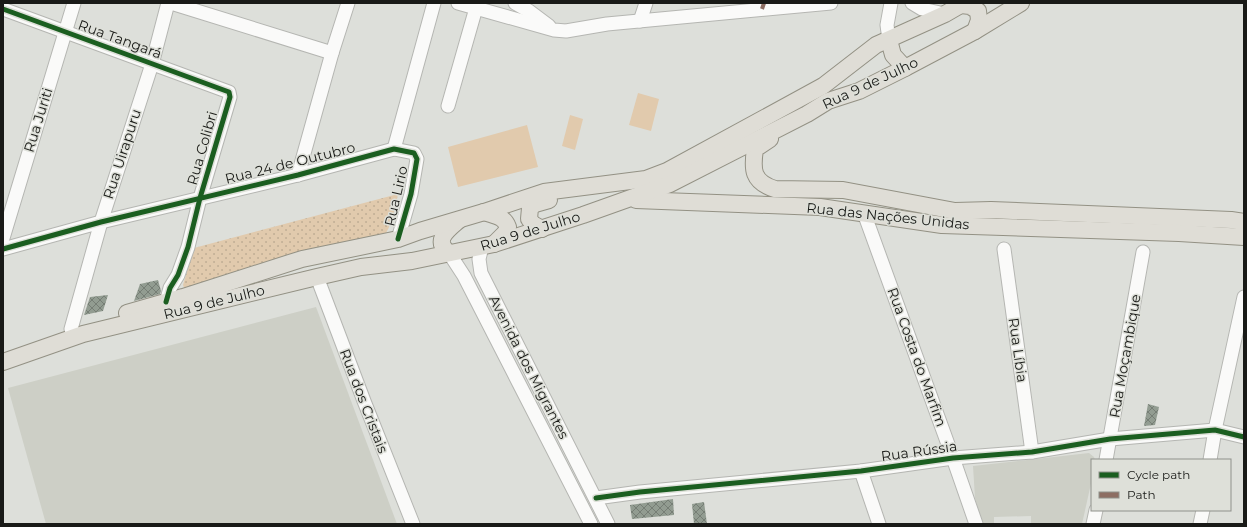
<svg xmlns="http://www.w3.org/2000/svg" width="1247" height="527" viewBox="0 0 1247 527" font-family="Montserrat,sans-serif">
	<defs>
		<pattern id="grass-dots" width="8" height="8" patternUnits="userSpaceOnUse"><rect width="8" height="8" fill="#e1caad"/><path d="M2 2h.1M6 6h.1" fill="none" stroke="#c0ad94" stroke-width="1.8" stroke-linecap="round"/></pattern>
		<pattern id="building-cross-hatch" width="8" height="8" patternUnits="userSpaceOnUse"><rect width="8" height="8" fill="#929c91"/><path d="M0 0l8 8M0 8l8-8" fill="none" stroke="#767e75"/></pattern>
	</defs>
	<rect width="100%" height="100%" fill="#dddfda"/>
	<g fill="#cdcfc6">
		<polygon points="316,307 397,524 46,524 8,388"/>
		<polygon points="1089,453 1094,457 1095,460 1092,460 1092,479 1082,524 1031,524 1031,516 994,517 994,524 982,524 975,498 973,466"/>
	</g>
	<path fill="url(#grass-dots)" d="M398,194C395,208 393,221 386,233L185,290L183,285L194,248Z"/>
	<g fill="#e1caad">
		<polygon points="638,93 659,99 651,131 629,125"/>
		<polygon points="570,115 583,119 575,150 562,146"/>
		<polygon points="527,125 538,167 458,187 448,147"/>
	</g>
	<g fill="url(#building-cross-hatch)">
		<polygon points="158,280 161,291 160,294 134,301 140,284"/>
		<polygon points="108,295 103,311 84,315 90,297"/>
		<polygon points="1148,404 1159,407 1155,425 1144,426"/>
		<polygon points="673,499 674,515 632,519 630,505"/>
		<polygon points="704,502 707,524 694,524 692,504"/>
	</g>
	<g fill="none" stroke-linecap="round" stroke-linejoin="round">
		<g stroke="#b5b6b2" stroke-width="15">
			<g id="minor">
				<polyline points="171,3 332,53"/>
				<polyline points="458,3 554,30 566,31 607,24 831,3"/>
				<polyline points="515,3 529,11 549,26"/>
				<polyline points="912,3 922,9 945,14"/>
				<polyline points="3,9 229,92 230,97 200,198 188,247 178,275 170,288 166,302"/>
				<polyline points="640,21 646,3"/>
				<polyline points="889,40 887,25 891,3"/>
				<polyline points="448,106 476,8"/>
				<polyline points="394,149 434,3"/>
				<polyline points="298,175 332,53 348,3"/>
				<polyline points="864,213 953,458 976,524"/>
				<polyline points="3,238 74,3"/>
				<polyline points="482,247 479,259 481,273 608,524"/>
				<polyline points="3,249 101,222 298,175 394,149 414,153 417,159 411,194 398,239"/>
				<polyline points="1004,249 1032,452"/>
				<polyline points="449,253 464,276 591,524"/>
				<polyline points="317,277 364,401 413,524"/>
				<polyline points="71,329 101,222 152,64 168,3"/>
				<polyline points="1106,460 1143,252"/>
				<polyline points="1210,460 1215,430 1244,297"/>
				<polyline points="861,471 879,524"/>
				<polyline points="596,498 640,492 861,471 953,458 1032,452 1110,439 1215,430 1244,437"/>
				<polyline points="1093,524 1096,510"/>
				<polyline points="1200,524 1203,510"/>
			</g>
		</g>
		<g stroke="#939184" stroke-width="18">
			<g id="major">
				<polyline points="961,5 970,6 978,11 979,20 975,31"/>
				<polyline points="889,40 893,55 905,68"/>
				<path d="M770,139L755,149C752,169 752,182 775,189L843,190L955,211L991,210L1231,220L1244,222"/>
				<polyline points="636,200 820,207 942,225 1179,233 1244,237"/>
				<path d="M484,212C495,216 504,216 508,227L505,233L494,244"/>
				<polyline points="542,229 533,224 529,219 530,208 535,204 549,200"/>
				<path d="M449,253C432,240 449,229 459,220"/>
				<polyline points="127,313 183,297 302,259 398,239 420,231 484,212 544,192 646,179 667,171 823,86 876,45 945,14 964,3"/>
				<polyline points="3,362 83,334 317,277 361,267 412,261 494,244 583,215 670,184 807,114 828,101 859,91 905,68 975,31 1021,3"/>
			</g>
		</g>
		<use href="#minor" stroke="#fafaf9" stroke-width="13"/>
		<use href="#major" stroke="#dfddd6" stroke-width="16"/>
		<polyline stroke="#8d6e63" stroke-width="4" stroke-dasharray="8 4" stroke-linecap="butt" points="762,9 764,3"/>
		<g stroke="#dee0d9" stroke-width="8">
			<g id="cycleway">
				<polyline points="3,9 229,92 230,97 200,198 188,247 178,275 170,288 166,302"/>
				<polyline points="3,249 101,222 298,175 394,149 414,153 417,159 411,194 398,239"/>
				<polyline points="596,498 640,492 861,471 953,458 1032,452 1110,439 1215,430 1244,437"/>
			</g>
		</g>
		<use href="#cycleway" stroke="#1b5e20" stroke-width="5"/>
	</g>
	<g text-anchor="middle" stroke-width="3" stroke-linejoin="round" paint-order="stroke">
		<g font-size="14" fill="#191a17" stroke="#dee0d9">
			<text transform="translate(120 39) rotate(20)" y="5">Rua Tangará</text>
			<text transform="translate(870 83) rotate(-25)" y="5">Rua 9 de Julho</text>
			<text transform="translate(38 120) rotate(-73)" y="5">Rua Juriti</text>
			<text transform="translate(202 148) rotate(-74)" y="5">Rua Colibri</text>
			<text transform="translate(122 154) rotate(-72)" y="5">Rua Uirapuru</text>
			<text transform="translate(290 163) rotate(-14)" y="5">Rua 24 de Outubro</text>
			<text transform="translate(396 196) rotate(-77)" y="5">Rua Lirio</text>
			<text transform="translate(888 216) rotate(6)" y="5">Rua das Nações Unidas</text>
			<text transform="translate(530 231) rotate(-17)" y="5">Rua 9 de Julho</text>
			<text transform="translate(214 302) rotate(-14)" y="5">Rua 9 de Julho</text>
			<text transform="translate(1018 350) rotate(82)" y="5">Rua Líbia</text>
			<text transform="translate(1125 356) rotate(-80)" y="5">Rua Moçambique</text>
			<text transform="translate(917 357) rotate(70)" y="5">Rua Costa do Marfim</text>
			<text transform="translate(529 367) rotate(63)" y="5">Avenida dos Migrantes</text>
			<text transform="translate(364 401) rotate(69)" y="5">Rua dos Cristais</text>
			<text transform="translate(919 451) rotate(-8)" y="5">Rua Rússia</text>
		</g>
	</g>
	<rect width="1247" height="527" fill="none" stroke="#191a17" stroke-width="8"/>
	<rect x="1091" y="459" width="140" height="52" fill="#dee0d9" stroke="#8f918b"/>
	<rect x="1099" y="472" width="20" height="6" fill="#1b5e20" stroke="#8f918b"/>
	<text x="1127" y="479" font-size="12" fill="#191a17">Cycle path</text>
	<rect x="1099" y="492" width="20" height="6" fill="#8d6e63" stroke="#8f918b"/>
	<text x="1127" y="499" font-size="12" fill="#191a17">Path</text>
</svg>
